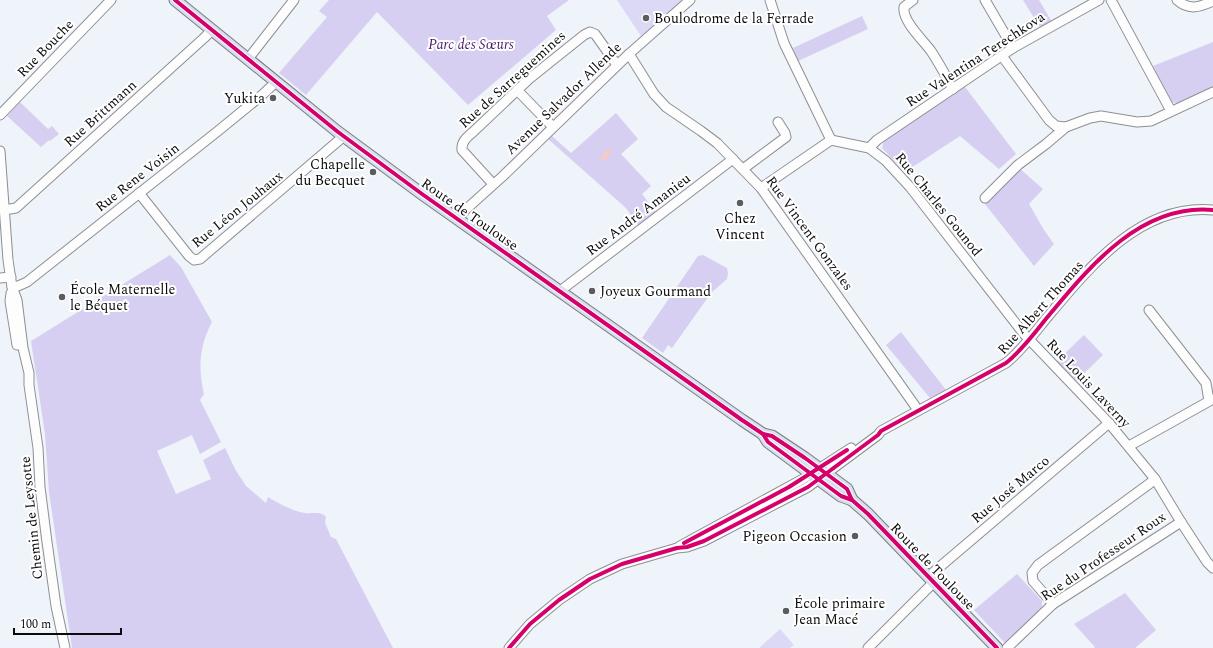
<svg xmlns="http://www.w3.org/2000/svg" width="1213" height="648" viewBox="0 0 1213 648" font-family="Spectral,serif">
	<rect width="100%" height="100%" fill="#eff3fa"/>
	<g fill="#d6cff2">
		<polygon points="329,0 569,0 547,16 556,30 468,105 377,12 306,95 279,73 327,17 319,11"/>
		<polygon points="1023,0 1039,0 1052,22 1041,29"/>
		<polygon points="862,16 868,29 798,61 793,48"/>
		<polygon points="1213,42 1213,87 1177,103 1171,102 1153,66"/>
		<polygon points="965,87 1016,154 999,169 960,136 905,172 882,148 884,140"/>
		<polygon points="20,102 48,129 52,126 59,134 50,141 49,140 41,147 7,116"/>
		<polygon points="616,113 638,139 621,154 651,186 642,194 656,212 638,225 626,208 548,139 552,136 571,153"/>
		<polygon points="1019,168 1043,189 1029,204 1044,230 1054,244 1034,266 984,203"/>
		<path d="M170,255L181,267L212,322C199,346 198,369 204,394L200,400L221,442L200,454L192,435L157,451L176,494L211,479L203,460L225,448L235,469L246,486L266,503L268,497C280,504 292,511 305,513C312,514 321,511 326,517L325,523L331,537L336,539L393,648H72L49,492L45,434L31,341Z"/>
		<polygon points="703,255 727,268 728,273 727,279 711,293 672,348 668,345 663,353 642,338 698,256"/>
		<polygon points="901,332 946,390 930,398 886,345"/>
		<polygon points="1084,335 1103,355 1076,381 1057,361"/>
		<polygon points="1017,574 1042,601 1042,608 1005,643 974,610"/>
		<polygon points="1125,593 1156,630 1135,648 1094,648 1095,647 1074,624"/>
	</g>
	<g fill="#dbd9f6">
		<polygon points="617,0 683,0 641,36"/>
		<polygon points="780,629 794,645 790,648 759,648"/>
	</g>
	<polygon fill="#f7cac3" points="608,149 612,152 604,161 600,158"/>
	<g fill="none" stroke-linecap="round" stroke-linejoin="round">
		<g stroke="#8e8f93" stroke-width="11">
			<g id="minor">
				<polyline points="770,0 784,43 831,140 869,148 886,161 910,187 1024,334 1109,423 1155,479 1181,522 1207,562 1213,568"/>
				<path d="M913,0L904,7C902,21 923,40 931,51C939,63 946,76 953,89"/>
				<polyline points="985,0 1013,48"/>
				<polyline points="1111,0 1171,111"/>
				<path d="M1177,0C1189,11 1200,7 1213,1"/>
				<polyline points="629,54 654,94 666,107 701,131 717,143 761,188 918,410"/>
				<polyline points="1002,56 1049,120 1056,126 1066,127 1090,118 1101,116 1137,122 1151,121 1213,92"/>
				<polyline points="248,59 294,0"/>
				<polyline points="517,90 553,127"/>
				<polyline points="0,115 111,0"/>
				<polyline points="869,148 877,140 1013,48 1099,0"/>
				<polyline points="0,151 8,260 12,287 17,300 23,348 29,373 29,385 38,448 40,487 47,542 56,606 65,648"/>
				<polyline points="743,169 786,137 785,133 778,122"/>
				<path d="M493,184L462,150C461,142 467,137 473,132L529,79L584,35L590,32L595,34L617,65"/>
				<polyline points="761,188 831,140"/>
				<polyline points="139,193 189,256 194,260 200,259 344,136"/>
				<polyline points="985,198 1018,165 1046,144 1066,127"/>
				<polyline points="4,210 16,208 204,38 212,30"/>
				<polyline points="458,219 463,212 503,176 629,54 690,0"/>
				<polyline points="0,278 11,277"/>
				<polyline points="12,287 18,286 27,282 218,131 262,95 276,82"/>
				<polyline points="560,291 733,159"/>
				<polyline points="11,293 10,301 17,345"/>
				<polyline points="1149,310 1206,383 1209,401"/>
				<polyline points="1129,446 1213,399"/>
				<polyline points="680,546 803,479 851,448"/>
				<polyline points="929,576 1109,423"/>
				<polyline points="1053,604 1033,581 1032,573 1038,565 1149,484 1155,479"/>
				<path d="M509,648L530,624L559,600L590,579L622,564L677,548L687,547L704,541L808,487L878,435L881,431L1006,363C1021,351 1033,335 1045,320C1087,270 1139,203 1213,210"/>
				<polyline points="868,648 934,582"/>
				<polyline points="1007,648 1053,604 1181,522"/>
			</g>
		</g>
		<g stroke="#7b7d80" stroke-width="13">
			<g id="major">
				<polyline points="175,0 338,132 422,194 742,420 763,434 772,436 805,458 847,489 852,500"/>
				<polyline points="763,434 768,442 841,496 852,500 868,514 997,648"/>
			</g>
		</g>
		<use href="#minor" stroke="#fdfdfe" stroke-width="9"/>
		<use href="#major" stroke="#d6dfec" stroke-width="11"/>
		<g stroke="#fff" stroke-width="6">
			<g id="cycleway">
				<polyline points="175,0 338,132 422,194 742,420 763,434 772,436 805,458 847,489 852,500"/>
				<polyline points="763,434 768,442 841,496 852,500 868,514 997,648"/>
				<polyline points="684,543 789,487 847,450"/>
				<path d="M509,648L530,624L559,600L590,579L622,564L677,548L687,547L704,541L808,487L878,435L881,431L1006,363C1021,351 1033,335 1045,320C1087,270 1139,203 1213,210"/>
			</g>
		</g>
		<use href="#cycleway" stroke="#d6006c" stroke-width="4"/>
	</g>
	<g fill="#5b5c5f" stroke="#fff" stroke-width="1.5">
		<circle cx="646" cy="18" r="4"/>
		<circle cx="273" cy="98" r="4"/>
		<circle cx="373" cy="172" r="4"/>
		<circle cx="740" cy="203" r="4"/>
		<circle cx="592" cy="291" r="4"/>
		<circle cx="62" cy="297" r="4"/>
		<circle cx="855" cy="536" r="4"/>
		<circle cx="786" cy="611" r="4"/>
	</g>
	<g text-anchor="middle" stroke-width="4" stroke-linejoin="round" paint-order="stroke">
		<g font-size="14" fill="#0b0b0b" stroke="#fff" text-anchor="start">
			<text x="654" y="23">Boulodrome de la Ferrade</text>
			<text x="265" y="103" text-anchor="end">Yukita</text>
			<text x="365" y="169" text-anchor="end">Chapelle<tspan x="365" dy="16">du Becquet</tspan></text>
			<text x="740" y="223" text-anchor="middle">Chez<tspan x="740" dy="16">Vincent</tspan></text>
			<text x="70" y="294">École Maternelle<tspan x="70" dy="16">le Béquet</tspan></text>
			<text x="600" y="296">Joyeux Gourmand</text>
			<text x="847" y="541" text-anchor="end">Pigeon Occasion</text>
			<text x="794" y="608">École primaire<tspan x="794" dy="16">Jean Macé</tspan></text>
		</g>
		<g font-size="14" font-style="italic" fill="#481866" stroke="#fff">
			<text x="471" y="49">Parc des Sœurs</text>
		</g>
		<g font-size="14" fill="#0b0b0b" stroke="#fff">
			<text transform="translate(45 48) rotate(-46)" y="5">Rue Bouche</text>
			<text transform="translate(975 59) rotate(-33)" y="5">Rue Valentina Terechkova</text>
			<text transform="translate(512 79) rotate(-42)" y="5">Rue de Sarreguemines</text>
			<text transform="translate(563 98) rotate(-44)" y="5">Avenue Salvador Allende</text>
			<text transform="translate(100 113) rotate(-42)" y="5">Rue Brittmann</text>
			<text transform="translate(137 177) rotate(-38)" y="5">Rue Rene Voisin</text>
			<text transform="translate(939 204) rotate(51)" y="5">Rue Charles Gounod</text>
			<text transform="translate(237 209) rotate(-39)" y="5">Rue Léon Jouhaux</text>
			<text transform="translate(470 214) rotate(35)" y="5">Route de Toulouse</text>
			<text transform="translate(638 214) rotate(-37)" y="5">Rue André Amanieu</text>
			<text transform="translate(810 233) rotate(54)" y="5">Rue Vincent Gonzales</text>
			<text transform="translate(1040 307) rotate(-48)" y="5">Rue Albert Thomas</text>
			<text transform="translate(1089 383) rotate(47)" y="5">Rue Louis Laverny</text>
			<text transform="translate(1010 489) rotate(-40)" y="5">Rue José Marco</text>
			<text transform="translate(31 518) rotate(-96)" y="5">Chemin de Leysotte</text>
			<text transform="translate(1103 556) rotate(-34)" y="5">Rue du Professeur Roux</text>
			<text transform="translate(933 566) rotate(46)" y="5">Route de Toulouse</text>
		</g>
	</g>
	<path d="M14 628v6h107v-6" fill="none" stroke="#0b0b0b" stroke-width="2"/>
	<text x="20" y="628" font-size="12" fill="#0b0b0b" stroke="#ffffff" stroke-width="3" paint-order="stroke">100 m</text>
</svg>
